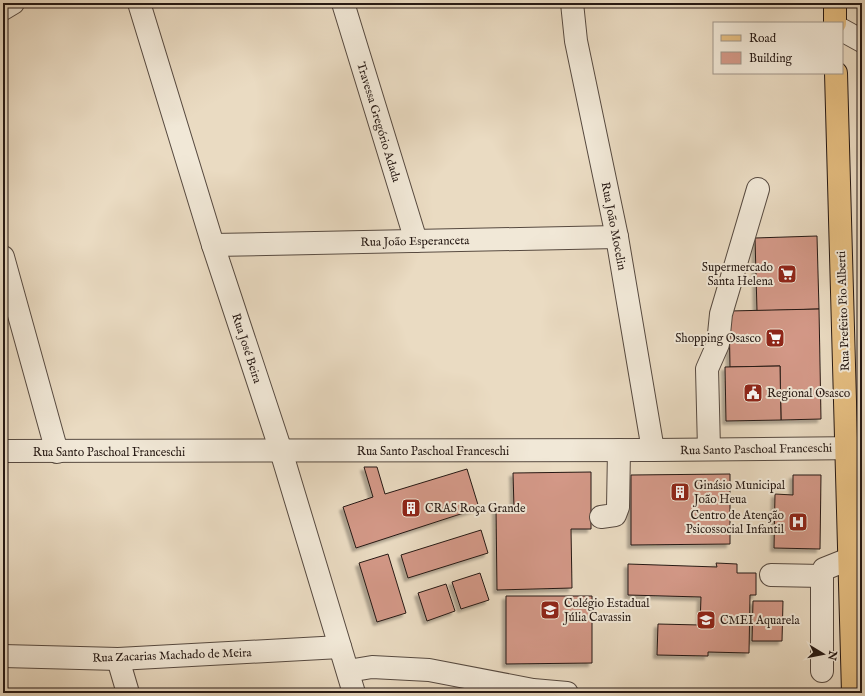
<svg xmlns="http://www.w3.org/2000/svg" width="865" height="696" viewBox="0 0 865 696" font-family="'IM FELL English',serif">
	<defs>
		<filter id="shadow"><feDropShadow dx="-3.5" dy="3.5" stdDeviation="1" flood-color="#0004"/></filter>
	</defs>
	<rect width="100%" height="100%" fill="#eadbc2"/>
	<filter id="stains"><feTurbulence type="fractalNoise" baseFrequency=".005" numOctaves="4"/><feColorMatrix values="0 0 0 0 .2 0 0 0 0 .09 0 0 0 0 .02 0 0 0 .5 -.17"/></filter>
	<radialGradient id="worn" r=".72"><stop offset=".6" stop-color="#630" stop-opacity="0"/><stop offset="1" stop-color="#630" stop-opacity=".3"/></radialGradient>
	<g fill="#d39887" stroke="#261914" filter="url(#shadow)">
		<polygon points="817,236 819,309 757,311 755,238"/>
		<polygon points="819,309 821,419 781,420 780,366 730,367 729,311"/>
		<polygon points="780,366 781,420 726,421 725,367"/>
		<polygon points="364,467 377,467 385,494 467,469 479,508 356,548 343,507 373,497"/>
		<polygon points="591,472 591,529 571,529 572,588 497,590 496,508 514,508 513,473"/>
		<polygon points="730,474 730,544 631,545 631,475"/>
		<polygon points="793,475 821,475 820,549 774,548 775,494 793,495"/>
		<polygon points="481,530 488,553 408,578 401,555"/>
		<polygon points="388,554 406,613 377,622 359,563"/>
		<polygon points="716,563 737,564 737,573 756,573 756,595 750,595 749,653 708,652 708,656 657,655 658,624 700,625 701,597 628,595 628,564 717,567"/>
		<polygon points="480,573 489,600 461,609 452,582"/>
		<polygon points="446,584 455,611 427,621 418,593"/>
		<polygon points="506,596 592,596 592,663 506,664"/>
		<polygon points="753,601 783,601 782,641 752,641"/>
	</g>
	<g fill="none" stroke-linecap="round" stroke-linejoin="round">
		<g stroke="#574a40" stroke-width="24">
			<g id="minor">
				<polyline points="139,3 213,245 281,451 354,693"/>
				<polyline points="343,3 416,241"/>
				<polyline points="572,3 576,41 617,237 653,450"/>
				<polyline points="3,9 13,3"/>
				<polyline points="842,30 862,41"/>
				<polyline points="213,245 617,237"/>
				<polyline points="3,257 57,452"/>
				<polyline points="709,449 707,369 718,344 721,314 758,189"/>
				<polyline points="3,451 653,450 862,448"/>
				<polyline points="601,517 615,515 618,507 619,450"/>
				<polyline points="771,575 822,576"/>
				<polyline points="3,656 118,659 340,647"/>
				<polyline points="118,659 128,693"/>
				<polyline points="348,671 372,667 429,670 533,690 567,693"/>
				<polyline points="822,671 822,576 824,569 849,559"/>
			</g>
		</g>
		<g stroke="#261914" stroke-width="24">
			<g id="major">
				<polyline points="835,3 835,23"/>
				<polyline points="836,73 853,693"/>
			</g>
		</g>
		<use href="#minor" stroke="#f1e8d7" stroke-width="22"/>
		<use href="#major" stroke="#e5be81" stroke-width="22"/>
	</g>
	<defs>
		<g id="supermarket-square" transform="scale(1)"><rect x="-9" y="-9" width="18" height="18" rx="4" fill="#8f2418" stroke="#f1e8d7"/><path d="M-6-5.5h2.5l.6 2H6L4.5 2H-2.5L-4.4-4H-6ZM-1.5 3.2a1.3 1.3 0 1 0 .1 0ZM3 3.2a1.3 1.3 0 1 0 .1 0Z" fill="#fff"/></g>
		<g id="civic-square" transform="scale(1)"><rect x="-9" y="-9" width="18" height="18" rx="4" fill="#8f2418" stroke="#f1e8d7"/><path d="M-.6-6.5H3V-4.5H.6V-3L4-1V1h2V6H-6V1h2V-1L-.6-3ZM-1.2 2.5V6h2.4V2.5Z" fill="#fff"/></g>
		<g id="building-square" transform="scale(1)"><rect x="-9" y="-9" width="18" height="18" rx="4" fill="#8f2418" stroke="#f1e8d7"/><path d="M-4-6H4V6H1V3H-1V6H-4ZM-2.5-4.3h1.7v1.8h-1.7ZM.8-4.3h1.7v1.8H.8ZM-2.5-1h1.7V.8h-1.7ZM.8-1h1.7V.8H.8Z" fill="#fff"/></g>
		<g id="hospital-square" transform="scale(1)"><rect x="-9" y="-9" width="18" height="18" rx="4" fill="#8f2418" stroke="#f1e8d7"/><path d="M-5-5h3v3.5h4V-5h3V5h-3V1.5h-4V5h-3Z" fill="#fff"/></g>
		<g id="school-square" transform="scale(1)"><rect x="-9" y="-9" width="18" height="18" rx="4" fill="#8f2418" stroke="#f1e8d7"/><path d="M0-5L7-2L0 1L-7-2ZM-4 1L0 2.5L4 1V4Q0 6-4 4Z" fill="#fff"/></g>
	</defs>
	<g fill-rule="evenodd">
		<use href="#supermarket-square" x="787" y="274"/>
		<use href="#supermarket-square" x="775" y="338"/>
		<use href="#civic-square" x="753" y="393"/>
		<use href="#building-square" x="680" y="492"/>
		<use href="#building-square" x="411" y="508"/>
		<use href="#hospital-square" x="798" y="522"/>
		<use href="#school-square" x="550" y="610"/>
		<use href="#school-square" x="706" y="620"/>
	</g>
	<g text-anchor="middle" stroke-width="4" stroke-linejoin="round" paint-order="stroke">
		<g font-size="12" fill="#261914" stroke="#f1e8d7">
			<text transform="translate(379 122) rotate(73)" y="4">Travessa Gregório Adada</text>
			<text transform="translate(614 226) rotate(79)" y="4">Rua João Mocelin</text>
			<text transform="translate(415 241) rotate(-1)" y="4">Rua João Esperanceta</text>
			<text transform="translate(843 311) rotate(-92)" y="4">Rua Prefeito Pio Alberti</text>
			<text transform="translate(247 348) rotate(72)" y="4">Rua José Beira</text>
			<text transform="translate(756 449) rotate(-1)" y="4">Rua Santo Paschoal Franceschi</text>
			<text x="433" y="455">Rua Santo Paschoal Franceschi</text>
			<text x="109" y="456">Rua Santo Paschoal Franceschi</text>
			<text transform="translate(172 655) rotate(-2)" y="4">Rua Zacarias Machado de Meira</text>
		</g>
		<g font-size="12" fill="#261914" stroke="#f1e8d7" text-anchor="start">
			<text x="773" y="271" text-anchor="end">Supermercado<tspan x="773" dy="14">Santa Helena</tspan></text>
			<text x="761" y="342" text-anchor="end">Shopping Osasco</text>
			<text x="767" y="397">Regional Osasco</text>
			<text x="694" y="489">Ginásio Municipal<tspan x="694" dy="14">João Heua</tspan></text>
			<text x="425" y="512">CRAS Roça Grande</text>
			<text x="784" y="519" text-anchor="end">Centro de Atenção<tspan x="784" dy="14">Psicossocial Infantil</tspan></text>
			<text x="564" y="607">Colégio Estadual<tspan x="564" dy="14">Júlia Cavassin</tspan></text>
			<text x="720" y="624">CMEI Aquarela</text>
		</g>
	</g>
	<rect width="865" height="696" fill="none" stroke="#eadbc2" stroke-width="16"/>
	<rect x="4" y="4" width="857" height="688" fill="none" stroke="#261914" stroke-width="2"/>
	<rect x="8" y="8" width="849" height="680" fill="none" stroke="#261914"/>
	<rect x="713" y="22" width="130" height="52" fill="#f1e8d7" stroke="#a09589"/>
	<rect x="721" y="35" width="20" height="6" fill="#e5be81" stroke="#a09589"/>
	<text x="749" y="42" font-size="12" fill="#261914">Road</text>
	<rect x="721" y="52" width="20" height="12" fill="#d39887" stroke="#a09589"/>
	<text x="749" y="62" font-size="12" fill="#261914">Building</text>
	<g transform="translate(823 654) rotate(100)" stroke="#f1e8d7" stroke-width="3" paint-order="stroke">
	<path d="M0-3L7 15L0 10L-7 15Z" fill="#261914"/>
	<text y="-6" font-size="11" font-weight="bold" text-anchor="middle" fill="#261914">N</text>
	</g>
	<rect width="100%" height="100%" filter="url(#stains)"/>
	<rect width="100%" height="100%" fill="url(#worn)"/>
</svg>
